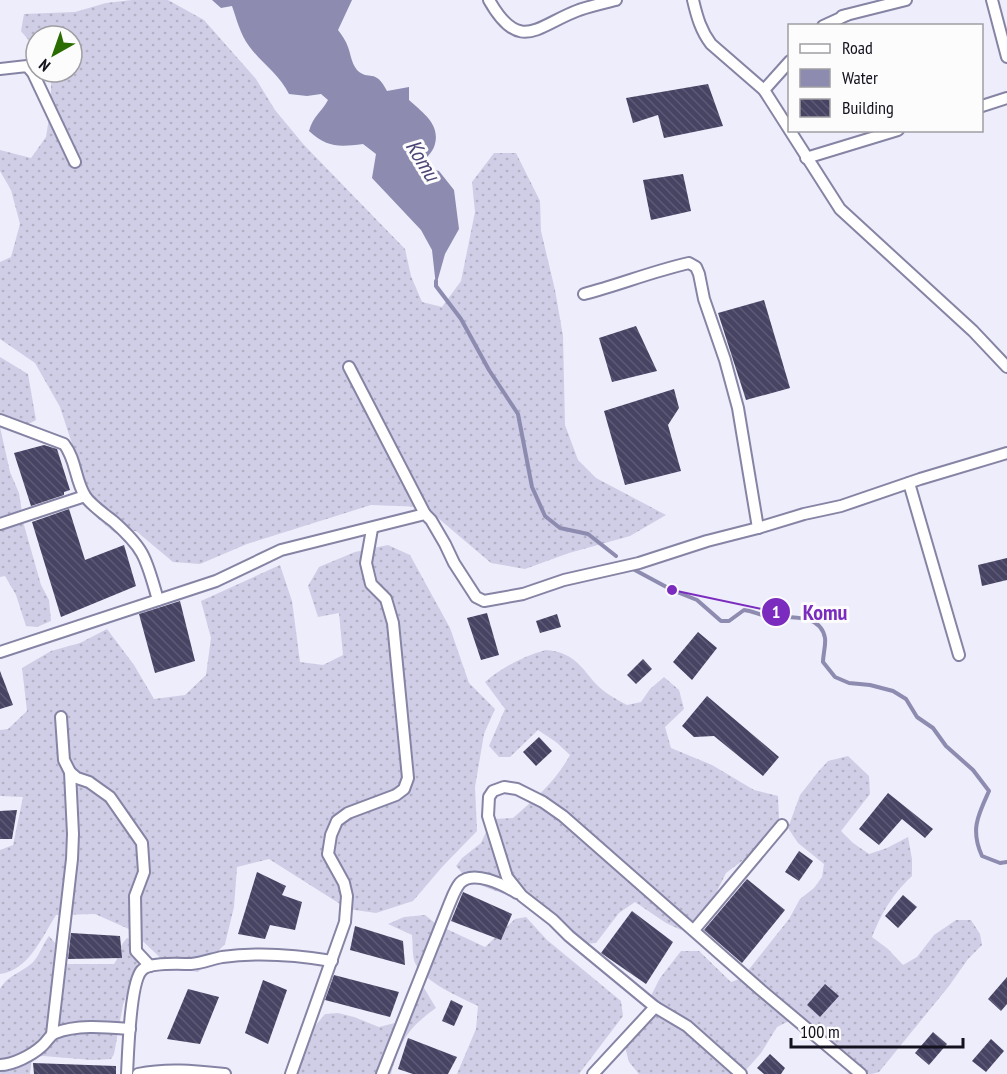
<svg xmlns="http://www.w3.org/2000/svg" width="1007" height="1074" viewBox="0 0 1007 1074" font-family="'PT Sans Narrow',sans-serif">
	<defs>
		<pattern id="grass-dots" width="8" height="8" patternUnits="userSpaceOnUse" patternTransform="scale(1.5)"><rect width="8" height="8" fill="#cfcee6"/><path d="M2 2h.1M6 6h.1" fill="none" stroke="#b1b0c5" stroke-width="1.8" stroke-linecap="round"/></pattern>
		<pattern id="building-back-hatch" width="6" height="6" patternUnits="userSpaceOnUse" patternTransform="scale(1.5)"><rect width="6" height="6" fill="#464363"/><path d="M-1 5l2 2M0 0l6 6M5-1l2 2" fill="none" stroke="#5d5a75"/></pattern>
	</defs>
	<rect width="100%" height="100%" fill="#ededfb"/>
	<g fill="url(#grass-dots)">
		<polygon points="132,0 168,0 204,20 256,79 275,110 304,145 405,249 411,276 422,302 442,307 461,281 475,212 472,182 494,153 516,153 540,201 541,231 555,290 563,336 565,425 578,460 596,478 666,515 630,536 569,553 525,569 491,563 425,507 371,505 247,544 200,564 173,562 136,531 115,533 96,517 60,407 35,363 0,339 0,262 11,257 20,224 11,190 0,171 0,150 31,158 46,137 51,105 51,72 72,72 72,36 36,36 36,49 21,31 24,14 75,12 106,3"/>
		<polygon points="0,357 28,374 36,420 19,429 0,427 10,472 19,493 24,525 41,585 49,600 51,621 37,627 26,626 16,595 5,576 0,577"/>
		<path d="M388,545L410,555L450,628L469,683L495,709L484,734L475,787L477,831L443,866L413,901L376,913L348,909L269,859L237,867L234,907L225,944L198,972L170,967L131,930L95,914L56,915C42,937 29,970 0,974V850L13,845L23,797L0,796V730L8,729L27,711L22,668L51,651L80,643L107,629L134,665L154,699L185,695L206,675L211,638L201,601L280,565L292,601L300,662L323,665L343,655L339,613L318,617L308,586L319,567L355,552Z"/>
		<path d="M546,650C572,652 580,665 595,683C604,693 616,699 627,705L641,702L650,689L664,677L679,690L684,709L665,727L671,748L712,765L754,790L778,796L779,819L773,832L758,849L726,873L716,893L697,917L681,930L666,923L635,902L619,913L596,943L582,944L560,918L523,900L490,889L467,879L456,866L462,858L481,843L492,819L513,818C535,799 556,781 570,755L556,742L538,730L510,757H499L489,746L505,709L485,682C503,667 523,656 546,650Z"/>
		<path d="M848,756L869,776L870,794L841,831L853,843L869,854L887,848L908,837L912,859V876C892,895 882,912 872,937L888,949L903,965L917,957L934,935L956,920H971L980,934L982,945L968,959L949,986L879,1072L872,1074H849L831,1052L789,1021L777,1027L761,1053L746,1070V1074H639L629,1062L625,1047L660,978L681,951H699L731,982L742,978L789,919L800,899L814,888L822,877L824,864L798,843L788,828L800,795L818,772L828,761Z"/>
		<path d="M425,915L436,924L485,947L515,919L526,917L547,940L621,1001L623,1016L579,1074H457L476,1029L478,1006C460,997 425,983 415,963C412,956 413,943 412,935L388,924L404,917Z"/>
		<path d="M49,936L55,943L54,961L69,964H114C122,953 116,950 127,938L135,941L139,959L123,1005L114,1054L111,1059L92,1060L43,1056L32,1057L30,1074H0V989C7,975 24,972 34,961C40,954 43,944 49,936Z"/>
		<path d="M424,988L436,1008C408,1028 400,1041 391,1074H294L302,1042L325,1014L338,1013L354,1017L379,1027L395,1023L404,1002Z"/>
	</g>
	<path fill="#8d8baf" d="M212,0H352L338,30C342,35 346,41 348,47C351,55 351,62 357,70C369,82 375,67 387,91L409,87V100C423,113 442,125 434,147C432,152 426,158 423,162L428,168L439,171L454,190L459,229L445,254L436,286L432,250L421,230L372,178L376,154L363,144C339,147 328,148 309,131C313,116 321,113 328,100L321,94L307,96L289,94C279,74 262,64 249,46C240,34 237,20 232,6L221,8Z"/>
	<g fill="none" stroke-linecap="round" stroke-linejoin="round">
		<g stroke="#8d8baf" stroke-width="4">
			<polyline points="436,281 436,286 461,319 489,370 518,414 532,487 545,516 560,528 588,534 616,556"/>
			<path d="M633,569L672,590L697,600L721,621H729L744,610C753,611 759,615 767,616C786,619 820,611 825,638C826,645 823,655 823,662L835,677L849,683L870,685L893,691L906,699L917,717L933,728L946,746L973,770L989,791C978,815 970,830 982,856L1000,863L1007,862"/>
		</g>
	</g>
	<g fill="url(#building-back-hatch)">
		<polygon points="708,84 723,126 664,138 658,115 633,123 626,98"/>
		<polygon points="683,174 691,211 651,220 643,180"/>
		<polygon points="764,300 790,388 746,400 718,313"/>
		<polygon points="636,326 657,371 612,382 599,338"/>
		<polygon points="674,389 679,408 668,425 681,471 625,485 604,411"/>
		<polygon points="44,445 57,449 70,490 64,492 64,495 31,506 14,453"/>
		<polygon points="69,509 85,560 124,545 136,586 61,617 32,522"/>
		<polygon points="1007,558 1007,580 982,586 978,565"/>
		<polygon points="180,601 195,661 155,673 139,614"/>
		<polygon points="487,613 499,655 481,660 467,618"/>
		<polygon points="557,614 561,627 540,633 536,621"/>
		<polygon points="698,632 717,648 692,680 673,662"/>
		<polygon points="643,659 652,669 636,684 627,675"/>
		<polygon points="0,671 13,705 0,709"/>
		<polygon points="707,696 779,757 763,776 714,736 694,737 682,726"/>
		<polygon points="539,737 552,751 536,766 523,752"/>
		<polygon points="888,793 933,829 925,838 902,819 879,845 859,829"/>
		<polygon points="17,810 12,839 0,839 0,811"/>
		<polygon points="799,851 813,861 799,881 785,872"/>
		<polygon points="257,872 286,886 282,895 302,902 295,930 270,925 265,939 238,934"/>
		<polygon points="747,879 785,910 742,963 704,930"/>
		<polygon points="463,892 512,914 501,940 451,921"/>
		<polygon points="903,895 917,907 898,928 885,916"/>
		<polygon points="632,911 673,942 646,984 601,953"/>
		<polygon points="355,926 403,941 405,965 350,950"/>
		<polygon points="71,933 120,936 122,958 68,959"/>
		<polygon points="334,975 399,992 390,1017 325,1000"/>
		<polygon points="1007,977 1007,1004 1001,1011 988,999"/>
		<polygon points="263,980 287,990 268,1044 245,1033"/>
		<polygon points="825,984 839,996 820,1017 807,1005"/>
		<polygon points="188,989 219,997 200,1044 167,1039"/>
		<polygon points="451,1000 463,1006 454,1026 442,1021"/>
		<polygon points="933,1032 947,1044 929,1065 915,1053"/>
		<polygon points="408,1038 457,1057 448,1074 413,1074 398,1069"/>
		<polygon points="991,1039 1004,1051 986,1072 972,1061"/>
		<polygon points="770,1054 785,1068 781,1074 764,1074 757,1068"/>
		<polygon points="33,1063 116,1066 116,1074 34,1074"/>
	</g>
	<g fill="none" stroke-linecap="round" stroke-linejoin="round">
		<g stroke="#8684a4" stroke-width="14">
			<g id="street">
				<path d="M489,0C520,55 538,25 579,10C591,6 604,3 616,0"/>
				<path d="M693,0C697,17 701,31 711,44L764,90L840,209L973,331L1007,367"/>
				<polyline points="992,0 1007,57"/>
				<polyline points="842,16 906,0"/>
				<polyline points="823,26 847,15"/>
				<polyline points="0,69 27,66 33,73 75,162"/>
				<polyline points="764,90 790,61"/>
				<polyline points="982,106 1007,98"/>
				<polyline points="806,158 898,130"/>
				<path d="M584,294C619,285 653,271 689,263L696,267L699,274L704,299L725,360L738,408L758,528"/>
				<polyline points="349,367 425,514"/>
				<path d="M0,420L64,444C76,459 75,480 85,496C91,505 104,514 113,521C146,550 146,559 158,600"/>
				<polyline points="909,483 959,655"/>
				<polyline points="0,524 85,496"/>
				<polyline points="0,652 216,581 281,550 425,514 431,520 445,544 454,563 476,597 484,601 523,594 564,580 639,563 707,541 758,528 804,514 841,506 920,479 1007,453"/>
				<polyline points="61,717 64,760 70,772 77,778 89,782 110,797 142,843 144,872 135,896 136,951 150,966"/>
				<polyline points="694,930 782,825"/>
				<polyline points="52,1034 72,859 73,834 70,772"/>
				<path d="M0,1065C13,1065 32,1055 42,1046C47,1042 49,1036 55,1033C77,1024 106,1027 130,1029"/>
				<path d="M127,1074C128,1055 130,982 142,970C150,962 179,964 191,964C202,963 212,959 222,957C258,952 297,955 332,961"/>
				<path d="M138,1074C168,1068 195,1071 225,1074"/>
				<polyline points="291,1074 345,922 347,896 344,883 328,854 331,835 337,821 348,813 396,795 404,789 408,778 393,623 386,599 371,584 366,563 372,529"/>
				<path d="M382,1074L449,905C452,898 455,889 460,883C473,869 504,885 517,893"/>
				<polyline points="593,1074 655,1007"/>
				<polyline points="741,1074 687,1026 655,1007 569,936 553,920 522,896 507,877 488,816 489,797 493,791 504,787 517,789 543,802 563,816 761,990 861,1074"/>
			</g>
		</g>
		<use href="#street" stroke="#fff" stroke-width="10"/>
	</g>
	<g text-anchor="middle" stroke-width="6" stroke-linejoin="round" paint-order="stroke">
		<g font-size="22" font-style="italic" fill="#4b4578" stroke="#fcfcfc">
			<text transform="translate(423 160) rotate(59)" y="8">Komu</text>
		</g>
	</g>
	<path fill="none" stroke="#7b2cbf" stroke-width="2" d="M672 590L776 612"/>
	<g fill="#7b2cbf" stroke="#fcfcfc" stroke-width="2">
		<circle cx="672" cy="590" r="6"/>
		<circle cx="776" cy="612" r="15"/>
	</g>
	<g font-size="18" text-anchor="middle" font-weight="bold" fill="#fff">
		<text x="776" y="618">1</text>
	</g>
	<g font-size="22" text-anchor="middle" font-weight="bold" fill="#7b2cbf" stroke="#fcfcfc" stroke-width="6" stroke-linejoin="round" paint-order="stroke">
		<text x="825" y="620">Komu</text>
	</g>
	<rect x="788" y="24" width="195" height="108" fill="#fcfcfc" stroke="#9f9ea3" stroke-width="1.5"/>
	<rect x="800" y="44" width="30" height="9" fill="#ffffff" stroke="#9f9ea3" stroke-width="1.5"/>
	<text x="842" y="54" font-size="18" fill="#13121e">Road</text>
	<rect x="800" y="69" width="30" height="18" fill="#8d8baf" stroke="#9f9ea3" stroke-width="1.5"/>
	<text x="842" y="84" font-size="18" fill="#13121e">Water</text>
	<rect x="800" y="99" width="30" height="18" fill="url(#building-back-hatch)" stroke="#9f9ea3" stroke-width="1.5"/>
	<text x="842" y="114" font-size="18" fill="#13121e">Building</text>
	<g transform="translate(54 54) rotate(220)"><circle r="28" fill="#fcfcfc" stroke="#9f9ea3" stroke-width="1.5"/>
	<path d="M0-4.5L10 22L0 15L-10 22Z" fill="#2a6c01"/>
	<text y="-9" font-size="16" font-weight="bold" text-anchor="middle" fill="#13121e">N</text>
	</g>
	<path d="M791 1038v9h172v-9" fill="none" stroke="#13121e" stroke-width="3"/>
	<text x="800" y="1038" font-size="18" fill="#13121e" stroke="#fcfcfc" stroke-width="4.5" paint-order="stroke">100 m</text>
</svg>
